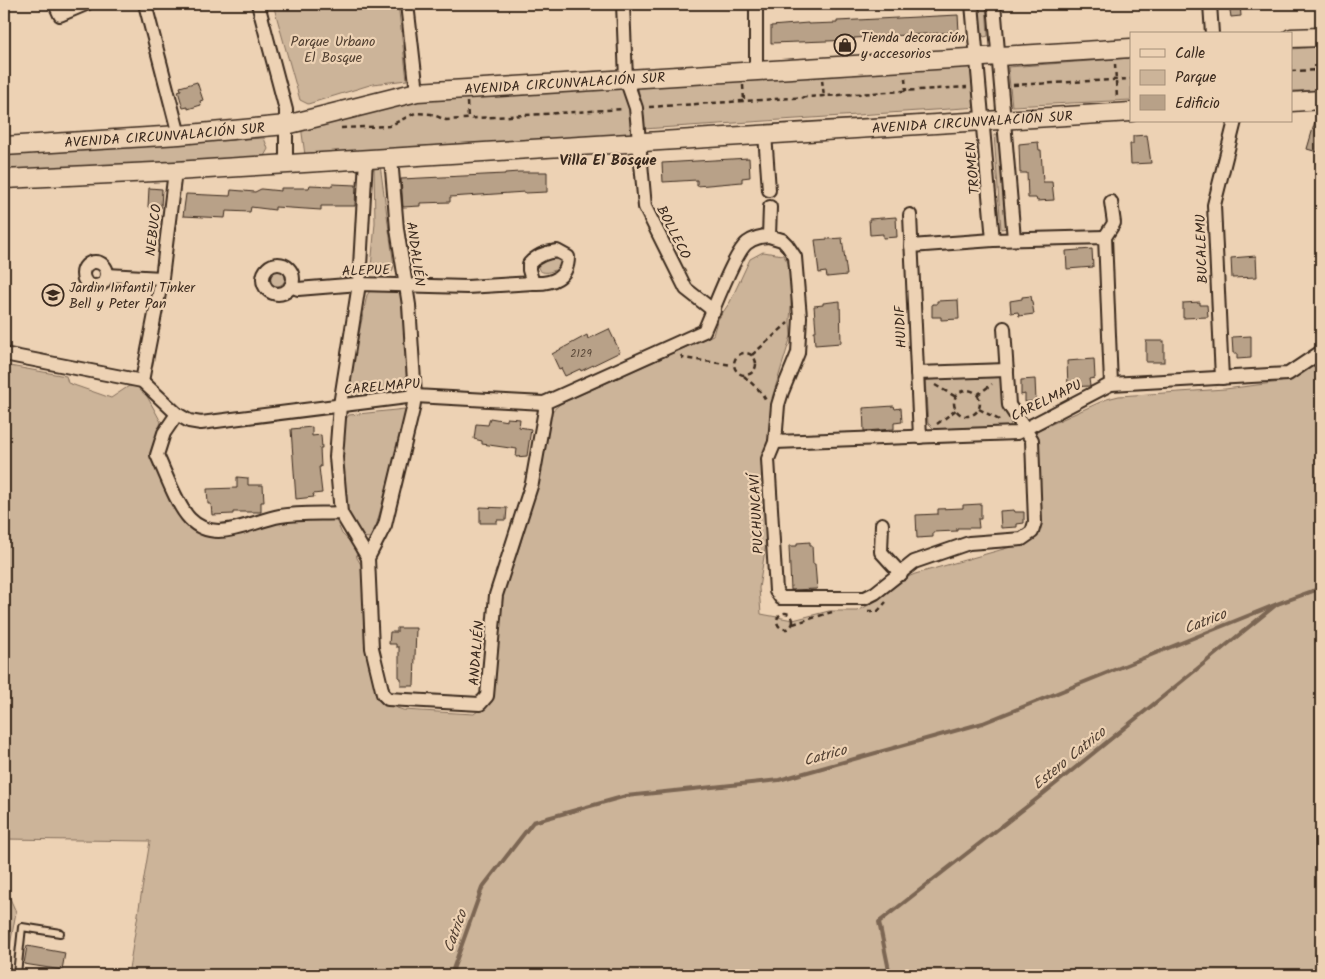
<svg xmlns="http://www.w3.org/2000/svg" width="1325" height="979" viewBox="0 0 1325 979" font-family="Kalam,sans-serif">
	<rect width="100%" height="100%" fill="#edd2b4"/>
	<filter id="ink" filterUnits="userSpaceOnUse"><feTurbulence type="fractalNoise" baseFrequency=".02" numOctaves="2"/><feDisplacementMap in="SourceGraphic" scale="10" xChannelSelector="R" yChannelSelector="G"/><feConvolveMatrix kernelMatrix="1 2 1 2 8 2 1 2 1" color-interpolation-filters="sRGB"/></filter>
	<g filter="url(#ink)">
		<g fill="#ccb499" stroke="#846f5c">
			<polygon points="273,4 398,4 407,80 373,84 308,104 300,100"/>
			<polygon points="979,4 986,4 988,36 984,37 981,32"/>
			<polygon points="1321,47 1321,90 1291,91 1291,49"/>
			<polygon points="1131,58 1131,100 1012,106 1008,67"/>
			<polygon points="975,66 980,107 643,129 638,86"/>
			<polygon points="626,87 633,108 634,134 305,155 301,126 416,100"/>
			<polygon points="1003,134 1008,228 1001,229 994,135"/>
			<polygon points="264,138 268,149 263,158 4,171 4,154"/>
			<path d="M374,165H380L394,266L392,272C383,278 377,277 371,268L375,223Z"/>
			<polygon points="763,252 783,255 793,270 790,322 791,336 772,398 779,406 769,525 759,588 761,614 793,620 829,611 858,611 879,599 908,577 915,574 1032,541 1035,513 1034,455 1023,437 1107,399 1119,396 1225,389 1281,382 1321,361 1321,948 1312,975 128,975 150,841 4,839 4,365 66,376 68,383 111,398 129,386 142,387 161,422 160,425 162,428 158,438 174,497 185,524 215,538 290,520 336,520 342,534 355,546 357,558 374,586 376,635 386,692 397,708 403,710 474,714 491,701 501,598 520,545 541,468 550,413 560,404 713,335 717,321 730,302 750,259"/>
			<path d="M551,259L560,260L562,264L560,268C551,272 539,277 537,264L544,260Z"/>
			<circle cx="277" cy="278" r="8"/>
			<polygon points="398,289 405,302 409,383 404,392 359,399 352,395 348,386 367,295 370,291"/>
			<polygon points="998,376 1002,379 1012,420 1010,426 1001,428 936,431 928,423 925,380"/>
			<polygon points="405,409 407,412 375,530 370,538 361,537 352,526 347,506 342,463 343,423 349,415"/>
			<polygon points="4,893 8,894 16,912 8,957 4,958"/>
		</g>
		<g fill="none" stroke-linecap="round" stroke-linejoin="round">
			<g stroke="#7b6653" stroke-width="4">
				<polyline points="451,975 482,888 533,822 626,796 779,780 983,723 1277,604"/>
				<polyline points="890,975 879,922 1043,794 1277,604 1321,588"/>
			</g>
		</g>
		<g fill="#b8a188" stroke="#3b2a1e">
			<polygon points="1229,4 1240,4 1241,16 1231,17"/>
			<polygon points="958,15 959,32 854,38 854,40 771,43 771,26 808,23 808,24 837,23 837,21"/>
			<polygon points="197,82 203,100 200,101 201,105 188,109 188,107 183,108 178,91 181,90 180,87"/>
			<polygon points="1318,111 1321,111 1321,153 1307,149"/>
			<polygon points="1147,135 1151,163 1131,164 1130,144 1133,144 1133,136"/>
			<polygon points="1038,142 1039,150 1041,150 1043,182 1052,182 1054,200 1037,201 1036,198 1028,198 1027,173 1020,173 1019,144"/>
			<polygon points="749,158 750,177 742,178 742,182 697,186 697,180 663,182 662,163"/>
			<polygon points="519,172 547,172 547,192 525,193 525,192 450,197 450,202 420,203 420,206 403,207 401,179 505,174 505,173"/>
			<polygon points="332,184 356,185 355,206 321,206 321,210 275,207 275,210 251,207 250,212 226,211 225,218 183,216 186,194 230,196 231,190 255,192 261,189 281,191 281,188 309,188 310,185 332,186"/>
			<polygon points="149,188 162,189 161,208 148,207"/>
			<polygon points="896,217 897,237 883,238 883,234 870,235 869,219"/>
			<polygon points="842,238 847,275 827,277 826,272 819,273 815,240"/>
			<polygon points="1092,249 1093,267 1067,269 1066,251"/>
			<polygon points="1256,256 1257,277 1232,278 1231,258"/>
			<polygon points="1031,296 1034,314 1019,316 1018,312 1011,313 1010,301 1022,299 1022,297"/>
			<polygon points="958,300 959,319 941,320 941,317 932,317 932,304 937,304 937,301"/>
			<polygon points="840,301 841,343 815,345 814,331 816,331 814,306 823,305 823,303"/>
			<polygon points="1200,302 1200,305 1207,305 1208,317 1183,318 1183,303"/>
			<polygon points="609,329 620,352 581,371 580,369 565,376 561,368 559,369 552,354 587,335 588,339"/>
			<polygon points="1251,336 1251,358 1237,359 1237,353 1233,353 1232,337"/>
			<rect x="1146" y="341" width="18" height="21"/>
			<polygon points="1094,359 1095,378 1089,379 1090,386 1068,387 1067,361"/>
			<polygon points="1035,379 1036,401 1025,402 1025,394 1021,395 1021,380"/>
			<polygon points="894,406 895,409 901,408 902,422 894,423 894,429 864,431 863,408"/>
			<polygon points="490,418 507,421 507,418 520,419 519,427 531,429 527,456 516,457 517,449 482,444 482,441 474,439 476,424 488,425"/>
			<polygon points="312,427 312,436 321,435 322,448 320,448 321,467 319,467 322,493 313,494 314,497 296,499 291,429"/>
			<polygon points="237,477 248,478 248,485 263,485 264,502 261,502 261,512 233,512 233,514 212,515 211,504 208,504 207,489 237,488"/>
			<polygon points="981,504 981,519 978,519 979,528 957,528 957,531 933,532 933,537 917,538 916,515 938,514 938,509 963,508 963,505"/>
			<polygon points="480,507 507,508 506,520 497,520 497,523 480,523"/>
			<polygon points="1014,510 1015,512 1024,512 1024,523 1017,524 1017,527 1001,528 1000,511"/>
			<polygon points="810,542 810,545 812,545 813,564 815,564 817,589 791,590 789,546 797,546 797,543"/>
			<polygon points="397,628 416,628 414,686 401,686 401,678 399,678 399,647 396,647 396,644 389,644 390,632 397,632"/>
			<polygon points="27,946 65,953 62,970 24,964"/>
		</g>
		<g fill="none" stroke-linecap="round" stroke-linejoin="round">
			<g stroke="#3b2a1e" stroke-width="10">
				<polyline id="service" points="4,972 17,974 22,927 60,933"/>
			</g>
			<g stroke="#3b2a1e" stroke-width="16">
				<g id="minor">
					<polyline points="55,4 60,15 86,4"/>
					<polyline points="145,4 179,135"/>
					<polyline points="258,4 286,110 286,164"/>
					<polyline points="407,4 417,92"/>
					<polyline points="623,4 626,79 636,108 645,207 686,289 714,311"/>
					<polyline points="756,4 756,71"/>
					<polyline points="972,4 993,240"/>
					<polyline points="994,4 1014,239"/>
					<polyline points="1210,4 1212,34"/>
					<polyline points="765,134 769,190"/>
					<polyline points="366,159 359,284 340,405 336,457 341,513 368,558 372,648 383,694 388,699 480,704 487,696 496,595 532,483 545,410 544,403"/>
					<polyline points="770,207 769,236 782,240 787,245 795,257 800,317 798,353 782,392 778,405 775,442 768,459 776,591 781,598 865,598 875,593 914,562 969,543 1022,539 1032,532 1035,522 1032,440 1009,405 1004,328"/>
					<polyline points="910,215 920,437"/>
					<polyline points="1105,237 1114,223 1111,202"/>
					<polyline points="911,246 993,240 1105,237 1111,384"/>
					<path d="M557,251L568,257C568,278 552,284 533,283L529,270V264C537,255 546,252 557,251Z"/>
					<circle cx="95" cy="274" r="12"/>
					<circle cx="278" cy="279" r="15"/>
					<polyline points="107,275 162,278"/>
					<polyline points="291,286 298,289 359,284 467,287 533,283"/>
					<path d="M4,354L142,381L177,414L189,421L201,423L415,396L544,403L704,331C713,312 734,253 747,243C754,238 762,236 769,236"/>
					<polyline points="917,373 1007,370"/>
					<polyline points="1222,378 1214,205 1235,121"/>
					<polyline points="142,381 162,278 175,171"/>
					<path d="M177,414L164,433L157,455C165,472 177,506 190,519C215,545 251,521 280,516C300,513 321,514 341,513"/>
					<polyline points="775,442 1017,433 1111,384 1288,374 1321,352"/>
					<polyline points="882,524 881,552 901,574"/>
					<polyline points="368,558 385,525 413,409 415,396 409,305 397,229 391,158"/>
				</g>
			</g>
			<g stroke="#3b2a1e" stroke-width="21">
				<g id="secondary">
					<polyline points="1291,38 1321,37"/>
					<polyline points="1291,102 1321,100"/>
					<path id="s1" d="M4,146L179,135L286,125L417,92L1131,48"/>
					<path id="s2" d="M4,179L175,171L1131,112"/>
				</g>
			</g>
			<g stroke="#3b2a1e" stroke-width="2.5" stroke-dasharray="5 4" stroke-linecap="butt">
				<polyline points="1115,64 1117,98"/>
				<polyline points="1291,71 1321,70"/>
				<polyline points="905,78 906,91"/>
				<polyline points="822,80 824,96"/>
				<polyline points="743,85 744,101"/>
				<polyline points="1013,85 1131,79"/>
				<polyline points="467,102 468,118"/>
				<polyline points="649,107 967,87"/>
				<polyline points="341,128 389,126 415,113 431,114 446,120 623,109"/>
				<circle cx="745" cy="364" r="11"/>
				<polyline points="681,355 683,358 733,365"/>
				<polyline points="752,355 788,323"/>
				<polyline points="744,376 761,392 767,402"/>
				<polyline points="935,385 956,397"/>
				<circle cx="967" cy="403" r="13"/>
				<polyline points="977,395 992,384"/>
				<polyline points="979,409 1001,421"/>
				<polyline points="937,424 956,410"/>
				<polyline points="868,611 878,611 886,602"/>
				<circle cx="785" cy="621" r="8"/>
				<polyline points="793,624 832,612"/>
			</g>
			<use href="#service" stroke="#edd2b4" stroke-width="6"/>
			<use href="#minor" stroke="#edd2b4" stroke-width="12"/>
			<use href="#secondary" stroke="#edd2b4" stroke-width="18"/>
		</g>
	</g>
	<defs>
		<g id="shop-ring" transform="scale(1.125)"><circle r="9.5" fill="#edd2b4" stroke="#3b2a1e" stroke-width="1.5"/><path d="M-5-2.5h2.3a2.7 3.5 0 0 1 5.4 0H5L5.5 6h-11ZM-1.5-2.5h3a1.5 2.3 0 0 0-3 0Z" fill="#3b2a1e"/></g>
		<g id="school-ring" transform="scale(1.125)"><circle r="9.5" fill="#edd2b4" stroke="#3b2a1e" stroke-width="1.5"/><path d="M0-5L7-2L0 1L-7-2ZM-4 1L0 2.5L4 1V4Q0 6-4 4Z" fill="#3b2a1e"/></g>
	</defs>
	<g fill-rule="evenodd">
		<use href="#shop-ring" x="845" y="45"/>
		<use href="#school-ring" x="53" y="295"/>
	</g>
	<g text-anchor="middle" stroke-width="4.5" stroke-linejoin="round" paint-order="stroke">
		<g font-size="11" fill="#5a4838">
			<text x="581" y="357">2129</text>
		</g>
		<g font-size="14" fill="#3b2a1e" stroke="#edd2b4" text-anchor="start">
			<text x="861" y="42">Tienda decoración<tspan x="861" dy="16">y accesorios</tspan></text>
			<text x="69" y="292">Jardin Infantil Tinker<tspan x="69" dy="16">Bell y Peter Pan</tspan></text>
		</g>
		<g font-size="14" fill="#513f30" stroke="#edd2b4">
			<text x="333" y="46">Parque Urbano<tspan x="333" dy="16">El Bosque</tspan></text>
		</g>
		<g font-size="14" fill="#3b2a1e" stroke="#edd2b4">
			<text dy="5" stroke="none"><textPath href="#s1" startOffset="566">AVENIDA CIRCUNVALACIÓN SUR</textPath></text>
			<text dy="5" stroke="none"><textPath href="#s2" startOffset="970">AVENIDA CIRCUNVALACIÓN SUR</textPath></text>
			<text dy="5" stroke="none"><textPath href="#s1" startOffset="161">AVENIDA CIRCUNVALACIÓN SUR</textPath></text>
			<text transform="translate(972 168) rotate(-95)" y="5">TROMEN</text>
			<text transform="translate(153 230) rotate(-83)" y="5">NEBUCO</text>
			<text transform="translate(674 232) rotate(63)" y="5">BOLLECO</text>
			<text transform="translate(1201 249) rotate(-92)" y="5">BUCALEMU</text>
			<text transform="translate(416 254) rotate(82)" y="5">ANDALIÉN</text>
			<text transform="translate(366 270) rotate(-2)" y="5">ALEPUE</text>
			<text transform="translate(900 327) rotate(-93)" y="5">HUIDIF</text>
			<text transform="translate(382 386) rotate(-5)" y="5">CARELMAPU</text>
			<text transform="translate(1046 400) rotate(-26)" y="5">CARELMAPU</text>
			<text transform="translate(756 514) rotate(-93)" y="5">PUCHUNCAVÍ</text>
			<text transform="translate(476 653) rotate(-85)" y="5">ANDALIÉN</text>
		</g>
		<g font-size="15" font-weight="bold" fill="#3b2a1e" stroke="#edd2b4">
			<text x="608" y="165">Villa El Bosque</text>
		</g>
		<g font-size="15" font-style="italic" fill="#503e30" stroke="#edd2b4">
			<text transform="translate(1205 621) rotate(-22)" y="5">Catrico</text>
			<text transform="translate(825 755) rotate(-16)" y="5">Catrico</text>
			<text transform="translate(1069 758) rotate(-39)" y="5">Estero Catrico</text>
			<text transform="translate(455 931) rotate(-70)" y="5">Catrico</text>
		</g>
	</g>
	<rect width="1325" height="979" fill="none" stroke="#edd2b4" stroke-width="20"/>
	<rect x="10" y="10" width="1305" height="959" fill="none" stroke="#3b2a1e" stroke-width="2" filter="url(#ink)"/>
	<rect x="1130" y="32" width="162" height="90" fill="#edd2b4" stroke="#a68f78"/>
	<rect x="1140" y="49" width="25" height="8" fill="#edd2b4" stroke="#a68f78"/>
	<text x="1175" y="58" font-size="15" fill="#3b2a1e">Calle</text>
	<rect x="1140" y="70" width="25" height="15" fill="#ccb499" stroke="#a68f78"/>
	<text x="1175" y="82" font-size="15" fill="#3b2a1e">Parque</text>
	<rect x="1140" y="95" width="25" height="15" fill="#b8a188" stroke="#a68f78"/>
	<text x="1175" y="108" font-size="15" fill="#3b2a1e">Edificio</text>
</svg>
